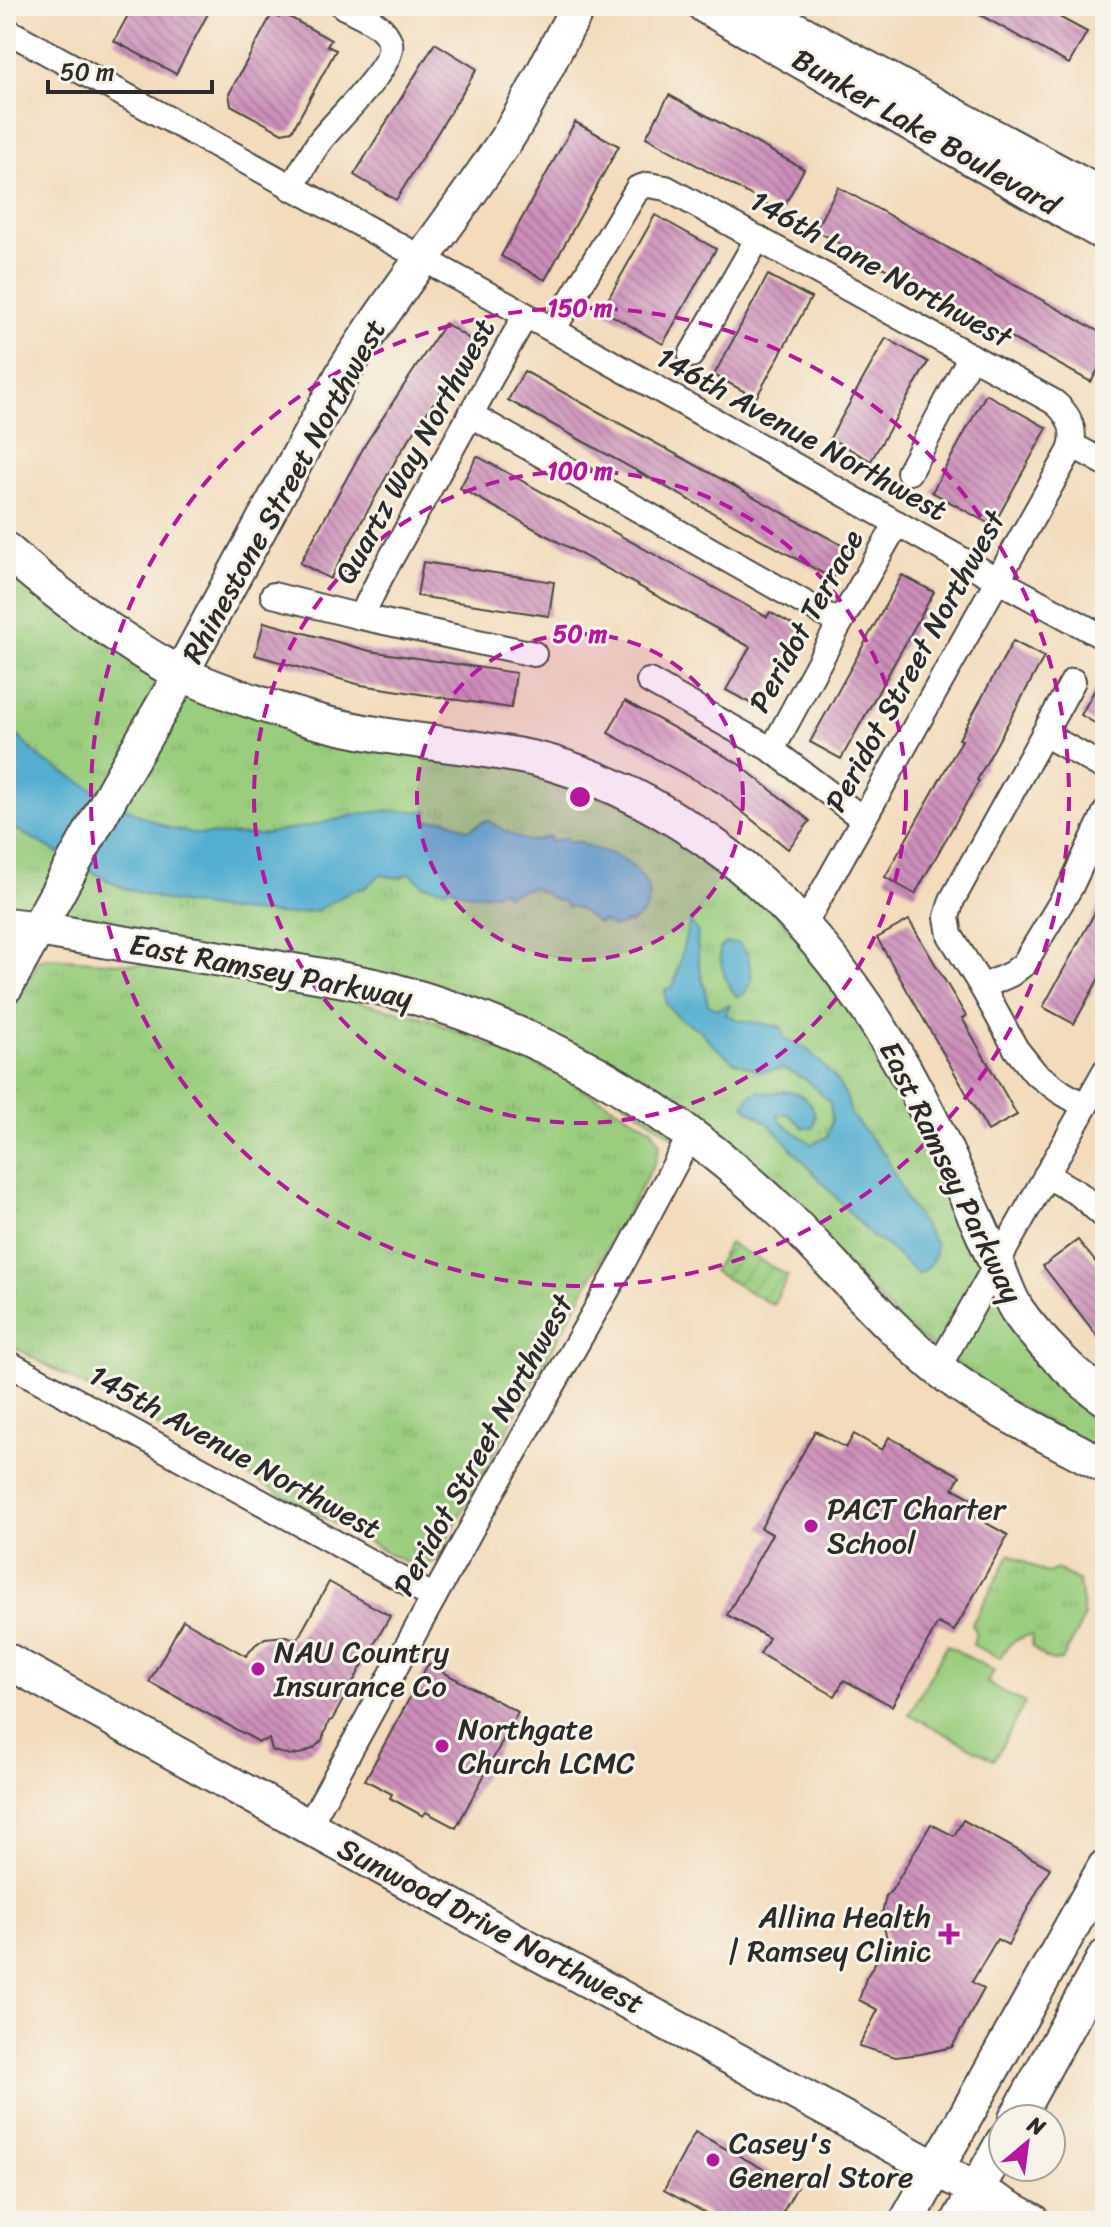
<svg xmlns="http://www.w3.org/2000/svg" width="1111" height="2227" viewBox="0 0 1111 2227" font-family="Sriracha,sans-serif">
	<defs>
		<pattern id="park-tufts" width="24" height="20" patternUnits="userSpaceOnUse" patternTransform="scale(2)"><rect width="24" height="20" fill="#9acd7e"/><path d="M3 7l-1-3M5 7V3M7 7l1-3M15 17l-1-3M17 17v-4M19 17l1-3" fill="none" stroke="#85b06d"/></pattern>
		<pattern id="garden-furrows" width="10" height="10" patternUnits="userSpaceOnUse" patternTransform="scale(2)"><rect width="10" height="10" fill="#9acd7e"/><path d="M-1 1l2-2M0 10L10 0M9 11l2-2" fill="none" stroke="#85b06d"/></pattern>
		<pattern id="building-back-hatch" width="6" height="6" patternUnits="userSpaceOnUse" patternTransform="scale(2)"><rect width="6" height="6" fill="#cc8fb9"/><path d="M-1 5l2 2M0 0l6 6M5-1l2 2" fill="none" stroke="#a67597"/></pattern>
	</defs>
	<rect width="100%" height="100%" fill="#f7f3e8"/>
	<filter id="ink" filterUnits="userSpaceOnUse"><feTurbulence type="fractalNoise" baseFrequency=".0125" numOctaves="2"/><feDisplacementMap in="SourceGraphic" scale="16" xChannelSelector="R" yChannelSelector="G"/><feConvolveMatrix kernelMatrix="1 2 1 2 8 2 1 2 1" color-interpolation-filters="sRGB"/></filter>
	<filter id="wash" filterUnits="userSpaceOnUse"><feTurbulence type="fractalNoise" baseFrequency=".006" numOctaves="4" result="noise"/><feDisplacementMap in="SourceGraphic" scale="32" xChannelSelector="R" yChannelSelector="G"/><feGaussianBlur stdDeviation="1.8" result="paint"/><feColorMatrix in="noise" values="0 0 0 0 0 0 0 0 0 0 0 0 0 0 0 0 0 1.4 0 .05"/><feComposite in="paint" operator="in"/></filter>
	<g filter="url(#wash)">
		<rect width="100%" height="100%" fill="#f3dbbb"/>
		<polygon fill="#9acd7e" stroke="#627c54" stroke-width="2" points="947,1645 994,1671 987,1683 1025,1703 994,1760 909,1714"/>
		<g fill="url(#park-tufts)" stroke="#627c54" stroke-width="2">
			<polygon points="6,566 118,649 525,768 646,814 763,897 854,1008 980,1251 1105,1408 1105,1454 1007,1400 907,1328 829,1248 528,1033 6,915"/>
			<polygon points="50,958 175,967 303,989 426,1018 559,1075 652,1129 660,1144 656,1160 435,1561 424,1566 407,1563 6,1343 6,1020 39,960"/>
			<path d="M1010,1554L1043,1572L1048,1573L1057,1569L1079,1581L1084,1618L1063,1659C1049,1665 1042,1656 1032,1646V1635C1016,1638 1007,1644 1000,1658L973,1645L976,1631L972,1624Z"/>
		</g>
		<polygon fill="url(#garden-furrows)" stroke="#627c54" stroke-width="2" points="729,1243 788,1276 773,1305 713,1271"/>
		<g fill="#52aed0" stroke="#3e6c7e" stroke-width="2">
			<path d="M6,724L40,758L58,769L137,814L169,828L197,834L259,835L310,826L359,814L382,811H428L426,821L446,819L468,830L487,820C495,825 523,842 530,841C536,841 544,838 550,836V842L565,838L569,842H582L584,846L587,845C595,851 602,850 611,854C642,866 669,902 629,924L625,922L624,925L613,927L602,921L598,923L577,908L566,906L564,902L556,900L533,887L506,895L502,890C485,897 465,896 450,887L444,889L423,885L410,873L399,878L380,875L365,888L354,890L318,910L289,915L224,910L168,901L120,887L6,824Z"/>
			<path d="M690,922L698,932C695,958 703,979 708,1004L716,1009L730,1005L725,1014L739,1020L781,1027L785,1039L806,1048L835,1078L847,1098L851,1115L886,1156L906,1200L936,1244C935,1258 931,1268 918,1274L886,1245L872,1237L772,1127L744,1106L749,1097L758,1091C762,1092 767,1093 772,1093C778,1093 786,1090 792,1092C809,1095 819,1112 813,1128H804L788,1114H777L782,1123L812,1144L827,1137L832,1120L830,1103L807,1080L784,1069L760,1071L733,1061L712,1044L700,1030L680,1019L666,1004L665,989L673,987C681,965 682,943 690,922Z"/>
			<path d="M726,943H738L748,955L752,980L745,993L737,997C726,983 719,965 720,948Z"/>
		</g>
		<g id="blocks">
			<g fill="url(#building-back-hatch)">
				<polygon points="133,6 212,6 176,74 114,41"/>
				<polygon points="964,6 1039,6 1087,32 1069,64"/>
				<polygon points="282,13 331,40 327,46 336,50 292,131 282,133 231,105 229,94 272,14 279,18"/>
				<polygon points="435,43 477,69 396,200 354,175"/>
				<polygon points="669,95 804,169 781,212 646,137"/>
				<polygon points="575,122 619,146 545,280 501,256"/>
				<polygon points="838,187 1105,335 1105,357 1091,382 815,230"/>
				<polygon points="655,215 716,249 663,344 602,310"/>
				<polygon points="768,275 811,298 756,398 714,375"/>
				<polygon points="445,323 474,342 398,456 330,579 300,563 366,443"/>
				<polygon points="886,338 928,362 871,461 830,438"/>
				<polygon points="524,371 849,549 833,579 508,400"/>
				<polygon points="986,394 1047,428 993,526 932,492"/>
				<polygon points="477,456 767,617 770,612 800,629 757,707 726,690 750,647 460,488"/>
				<polygon points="423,562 554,582 549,616 417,596"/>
				<polygon points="902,575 934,592 841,759 810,742"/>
				<polygon points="264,622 370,651 516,673 511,708 361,685 255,655"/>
				<polygon points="1013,641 1044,657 977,780 979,781 915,894 885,877 962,740 959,739"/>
				<polygon points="1105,671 1105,729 1081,715"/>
				<polygon points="625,701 736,762 810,821 788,849 719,793 608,733"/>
				<polygon points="1105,894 1105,967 1074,1024 1043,1007"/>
				<polygon points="909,920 966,1016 962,1018 1017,1115 988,1131 877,938"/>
				<polygon points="1078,1240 1105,1274 1105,1346 1043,1266"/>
				<polygon points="815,1431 846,1448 854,1434 882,1450 889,1437 960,1476 953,1488 982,1504 975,1517 1008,1535 954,1631 938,1623 892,1706 844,1680 835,1696 760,1654 769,1638 727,1615 772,1534 761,1528"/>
				<polygon points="329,1582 390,1616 332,1720 329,1721 322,1740 314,1748 304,1753 291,1755 272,1751 269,1739 259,1742 149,1682 183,1620 246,1656 255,1645 265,1638 286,1636 297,1640"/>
				<polygon points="428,1664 518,1712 456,1828 426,1812 423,1816 390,1798 392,1794 365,1780"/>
				<polygon points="963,1820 1050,1868 1008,1945 997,1939 972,1982 984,1989 952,2047 921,2054 896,2057 859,2046 878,2010 859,2000 866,1978 888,1941 881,1918 886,1896 892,1890 931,1824 954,1836"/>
				<polygon points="695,2132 797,2187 778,2221 720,2221 664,2190"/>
			</g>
		</g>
	</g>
	<g filter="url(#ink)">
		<use href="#blocks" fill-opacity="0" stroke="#494541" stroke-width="2"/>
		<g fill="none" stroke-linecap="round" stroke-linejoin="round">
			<g stroke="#494541" stroke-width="28">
				<g id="street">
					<polyline points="6,30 553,330 998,580 1105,638"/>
					<path d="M291,188C301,173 309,156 320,141C334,122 396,65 390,43C385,23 359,15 343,6"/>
					<path d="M553,330L638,188L648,185L666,188L1054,402C1070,415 1077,431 1070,451L804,925"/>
					<polyline points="691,355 758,238"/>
					<polyline points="471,415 840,623"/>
					<polyline points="1072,445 1105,463"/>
					<polyline points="909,472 971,356"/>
					<polyline points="273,595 361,617 534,654"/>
					<polyline points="361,617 380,578 525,316"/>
					<polyline points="649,681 772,750 863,819"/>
					<polyline points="1073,681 952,900 947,917 950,935 982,987 1016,1049 1035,1073 1061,1092 1085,1106"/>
					<polyline points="1044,734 1105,768"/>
					<polyline points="772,750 840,623 897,523"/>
					<polyline points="982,987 1011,974 1024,964 1071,886 1105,813"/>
					<polyline points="1046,1175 1079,1194 1105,1217"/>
					<polyline points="6,1362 434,1597"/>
					<polyline points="938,1368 1105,1071"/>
					<polyline points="308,1827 479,1515 623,1262 690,1136"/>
				</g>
			</g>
			<g stroke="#494541" stroke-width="38">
				<g id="secondary">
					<polyline points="705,6 1105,234"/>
					<polyline points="752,6 1105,197"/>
					<path d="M6,550C45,584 85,615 129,643C146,654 162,665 180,673C221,692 268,707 312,720C366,735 423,741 479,749C503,753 528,756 551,763C615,782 674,815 727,855C818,925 885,1025 935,1128C956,1172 976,1218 996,1263C1003,1278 1008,1296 1017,1310C1036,1338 1077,1379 1105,1398"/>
					<path d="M6,925L39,929C116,943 193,954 270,967C310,974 351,980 391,990C483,1015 575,1055 654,1109C699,1140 744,1175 783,1213C834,1264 880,1319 935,1366C983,1406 1050,1436 1105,1466"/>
					<path d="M6,986L119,781L172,690L345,370C396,289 457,215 509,135C535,94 554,48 579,6"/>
					<polyline points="6,1660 516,1941 1033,2221"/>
					<polyline points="1016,2119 1105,1957"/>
					<polyline points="907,2221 1105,1867"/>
					<polyline points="959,2221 1003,2142"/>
				</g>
			</g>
			<use href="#street" stroke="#fff" stroke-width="24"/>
			<use href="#secondary" stroke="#fff" stroke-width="34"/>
		</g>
	</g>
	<circle cx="580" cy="797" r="163" fill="#b5179e" fill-opacity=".12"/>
	<g fill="none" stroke="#b5179e" stroke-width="4" stroke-dasharray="14 10">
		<circle cx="580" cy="797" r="163"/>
		<circle cx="580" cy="797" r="326"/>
		<circle cx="580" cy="797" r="489"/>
	</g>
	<g fill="#b5179e" stroke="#f7f3e8" stroke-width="3">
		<circle cx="811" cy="1526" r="8"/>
		<circle cx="258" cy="1669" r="8"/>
		<circle cx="442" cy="1746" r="8"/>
		<path d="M945 1922h8v8h8v8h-8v8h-8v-8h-8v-8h8z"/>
		<circle cx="713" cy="2160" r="8"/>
	</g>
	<g text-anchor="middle" stroke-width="6" stroke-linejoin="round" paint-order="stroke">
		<g font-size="30" fill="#2b2b2b" stroke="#f7f3e8">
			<text transform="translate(926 132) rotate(30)" y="10">Bunker Lake Boulevard</text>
			<text transform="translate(881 269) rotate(29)" y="10">146th Lane Northwest</text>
			<text transform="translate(802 434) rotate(29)" y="10">146th Avenue Northwest</text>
			<text transform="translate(415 451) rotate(-61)" y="10">Quartz Way Northwest</text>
			<text transform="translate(284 491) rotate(-61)" y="10">Rhinestone Street Northwest</text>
			<text transform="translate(806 621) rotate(-61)" y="10">Peridot Terrace</text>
			<text transform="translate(915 661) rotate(-61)" y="10">Peridot Street Northwest</text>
			<text transform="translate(271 971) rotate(11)" y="10">East Ramsey Parkway</text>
			<text transform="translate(951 1172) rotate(64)" y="10">East Ramsey Parkway</text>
			<text transform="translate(483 1445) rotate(-61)" y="10">Peridot Street Northwest</text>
			<text transform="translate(235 1452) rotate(29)" y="10">145th Avenue Northwest</text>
			<text transform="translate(491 1926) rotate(28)" y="10">Sunwood Drive Northwest</text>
		</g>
		<g font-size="30" fill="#2b2b2b" stroke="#f7f3e8" text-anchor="start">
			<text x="827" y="1519">PACT Charter<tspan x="827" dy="34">School</tspan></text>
			<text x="274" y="1662">NAU Country<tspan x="274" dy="34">Insurance Co</tspan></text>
			<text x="458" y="1739">Northgate<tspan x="458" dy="34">Church LCMC</tspan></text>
			<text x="931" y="1927" text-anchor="end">Allina Health<tspan x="931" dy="34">| Ramsey Clinic</tspan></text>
			<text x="729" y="2153">Casey's<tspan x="729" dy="34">General Store</tspan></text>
		</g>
	</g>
	<circle cx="580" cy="797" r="12" fill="#b5179e" stroke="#f7f3e8" stroke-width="4"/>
	<g font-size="24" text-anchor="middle" font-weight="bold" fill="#b5179e" stroke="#f7f3e8" stroke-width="6" stroke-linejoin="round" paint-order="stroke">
		<text x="580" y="316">150 m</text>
		<text x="580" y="479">100 m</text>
		<text x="580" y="642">50 m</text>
	</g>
	<rect width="1111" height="2227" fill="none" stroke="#f7f3e8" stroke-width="32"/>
	<g transform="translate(1027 2143) rotate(29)"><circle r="38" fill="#f7f3e8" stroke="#a5a39c" stroke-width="2"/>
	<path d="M0-6L14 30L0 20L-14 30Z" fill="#b5179e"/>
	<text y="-12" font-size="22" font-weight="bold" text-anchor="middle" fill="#2b2b2b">N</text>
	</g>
	<path d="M48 80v12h164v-12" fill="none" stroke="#2b2b2b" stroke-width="4"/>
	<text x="60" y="80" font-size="24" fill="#2b2b2b" stroke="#f7f3e8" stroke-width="6" paint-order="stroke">50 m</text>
</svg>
